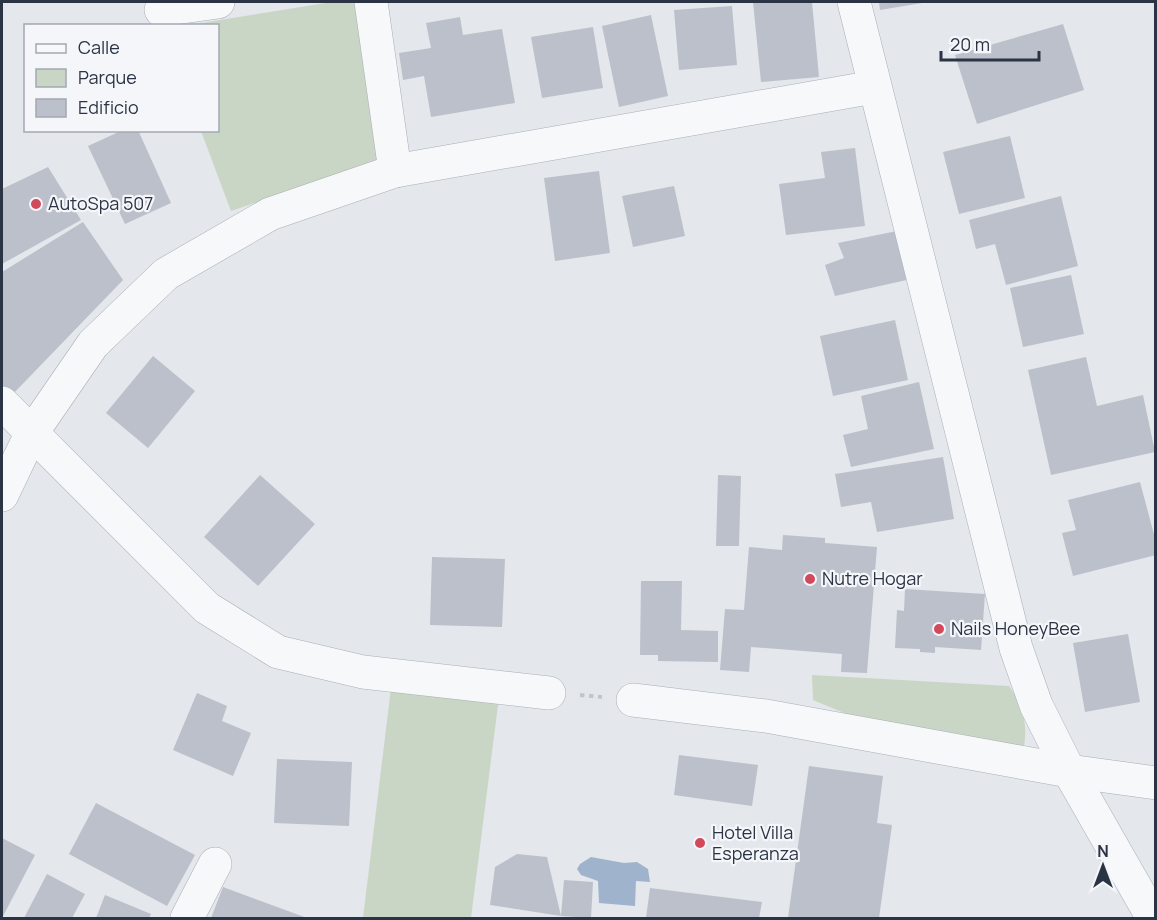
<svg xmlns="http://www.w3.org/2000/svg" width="1157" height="920" viewBox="0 0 1157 920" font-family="Manrope,sans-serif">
	<rect width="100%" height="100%" fill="#e4e7ec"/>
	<g fill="#c9d6c5">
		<polygon points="332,2 358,2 384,159 231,211 201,131 218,130 218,26 183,26"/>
		<path d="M812,675L1009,686C1026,709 1029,733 1021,759L873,725L813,700Z"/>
		<polygon points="391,688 499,697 471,918 363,918"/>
	</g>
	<polygon fill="#9fb4cc" points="591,857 624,863 637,862 648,869 650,882 636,881 635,906 599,903 598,881 581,875 577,869 580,864"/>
	<g fill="#bbc0ca">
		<polygon points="753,2 812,2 819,77 761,82"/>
		<polygon points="879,2 921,2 922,3 880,10"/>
		<polygon points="732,6 737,65 679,70 674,10"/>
		<polygon points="651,15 668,96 619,107 602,26"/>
		<polygon points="460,17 463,35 502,29 515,103 431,117 424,76 403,80 399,53 431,48 426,23"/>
		<polygon points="1063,24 1084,90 977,124 955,55"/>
		<polygon points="593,27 603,88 542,98 531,37"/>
		<polygon points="123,130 138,130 171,203 125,224 88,146"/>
		<polygon points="1010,136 1025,198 959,214 943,152"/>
		<polygon points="855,148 865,226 786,235 779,184 825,178 821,152"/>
		<polygon points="48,167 81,220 2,264 2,189"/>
		<polygon points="599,171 610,253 555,261 544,178"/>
		<polygon points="674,186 685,236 633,247 622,196"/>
		<polygon points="1061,196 1078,266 1006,285 995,244 976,249 969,220"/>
		<polygon points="83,222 123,280 11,396 2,386 2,272"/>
		<polygon points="897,231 911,279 835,296 825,265 844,258 838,243"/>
		<polygon points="1071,275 1084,334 1023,347 1010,288"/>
		<polygon points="895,320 908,380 833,396 820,336"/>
		<polygon points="153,356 195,391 148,448 106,413"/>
		<polygon points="1086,357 1097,406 1143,395 1155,452 1051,475 1028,370"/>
		<polygon points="919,382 934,449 851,467 843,435 868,429 861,396"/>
		<polygon points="943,457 954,519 877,532 871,502 841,507 835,474"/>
		<polygon points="260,475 315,524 258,586 204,537"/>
		<polygon points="718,475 741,476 739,546 716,546"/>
		<polygon points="1140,482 1156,542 1156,555 1073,576 1062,533 1076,530 1068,500"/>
		<polygon points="783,535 825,538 825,543 877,547 867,673 841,672 842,654 751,647 749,672 720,670 725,609 744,610 749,547 782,550"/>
		<polygon points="432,557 505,559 502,627 430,625"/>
		<polygon points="641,581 682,581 681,630 718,631 718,662 658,661 658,655 640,655"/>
		<polygon points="905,589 985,594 981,650 935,647 935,653 920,652 920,649 895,648 897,610 904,611"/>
		<polygon points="1128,634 1140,702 1085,712 1073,643"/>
		<polygon points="197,693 227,706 222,721 251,733 233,776 173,750"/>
		<polygon points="679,755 758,765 752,806 674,795"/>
		<polygon points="277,759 352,762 349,826 274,823"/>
		<polygon points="809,766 883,776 877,823 892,825 879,918 788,918"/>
		<polygon points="96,803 195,855 167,906 69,854"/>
		<polygon points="2,838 35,855 2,918"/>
		<polygon points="517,854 547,857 561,916 564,880 593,882 591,918 561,916 490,905 495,867"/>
		<polygon points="47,874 85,894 72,918 24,918"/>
		<polygon points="223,887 307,918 211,918"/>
		<polygon points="650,888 762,902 759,918 646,918"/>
		<polygon points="105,895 151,914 149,918 96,918"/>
	</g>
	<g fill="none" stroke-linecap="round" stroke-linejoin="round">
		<g stroke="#a9aeb7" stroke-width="34">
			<g id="minor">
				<polyline points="371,2 395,171"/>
				<polyline points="854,2 1016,648 1036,705 1069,771 1153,918"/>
				<polyline points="161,10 218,2"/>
				<polyline points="2,403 207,608 278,652 363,672 549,693"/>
				<polyline points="2,495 31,434 93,344 166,274 270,214 395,171 874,87"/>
				<polyline points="633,700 766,716 1069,771 1156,783"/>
				<polyline points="187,918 215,864"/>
			</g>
		</g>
		<polyline stroke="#c2c5cb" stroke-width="4" stroke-dasharray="4.5 4.5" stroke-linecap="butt" points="580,695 602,697"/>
		<use href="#minor" stroke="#f7f8fa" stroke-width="33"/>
	</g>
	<g fill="#d1495b" stroke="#f4f6f9" stroke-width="2">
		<circle cx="36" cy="204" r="6"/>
		<circle cx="810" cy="579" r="6"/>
		<circle cx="939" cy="629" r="6"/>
		<circle cx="700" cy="843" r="6"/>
	</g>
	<g text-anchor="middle" stroke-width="4.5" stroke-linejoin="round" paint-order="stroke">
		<g font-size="18" fill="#2b3445" stroke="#f4f6f9" text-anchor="start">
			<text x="48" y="210">AutoSpa 507</text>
			<text x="822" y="585">Nutre Hogar</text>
			<text x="951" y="635">Nails HoneyBee</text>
			<text x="712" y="839">Hotel Villa<tspan x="712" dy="21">Esperanza</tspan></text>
		</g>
	</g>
	<rect width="1157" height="920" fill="none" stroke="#2b3445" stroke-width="6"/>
	<rect x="24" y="24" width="195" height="108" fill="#f4f6f9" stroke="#a4a8b1" stroke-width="1.5"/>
	<rect x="36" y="44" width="30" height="9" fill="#f7f8fa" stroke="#a4a8b1" stroke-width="1.5"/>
	<text x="78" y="54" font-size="18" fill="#2b3445">Calle</text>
	<rect x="36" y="69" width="30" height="18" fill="#c9d6c5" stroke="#a4a8b1" stroke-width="1.5"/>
	<text x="78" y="84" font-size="18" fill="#2b3445">Parque</text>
	<rect x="36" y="99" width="30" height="18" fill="#bbc0ca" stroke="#a4a8b1" stroke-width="1.5"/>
	<text x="78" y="114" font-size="18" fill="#2b3445">Edificio</text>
	<g transform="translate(1103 866)" stroke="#f4f6f9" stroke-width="4.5" paint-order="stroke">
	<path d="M0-4.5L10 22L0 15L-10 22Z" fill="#2b3445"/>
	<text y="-9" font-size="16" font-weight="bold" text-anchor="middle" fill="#2b3445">N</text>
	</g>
	<path d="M941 51v9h98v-9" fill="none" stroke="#2b3445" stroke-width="3"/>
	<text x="950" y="51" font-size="18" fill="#2b3445" stroke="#f4f6f9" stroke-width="4.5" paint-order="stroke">20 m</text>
</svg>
